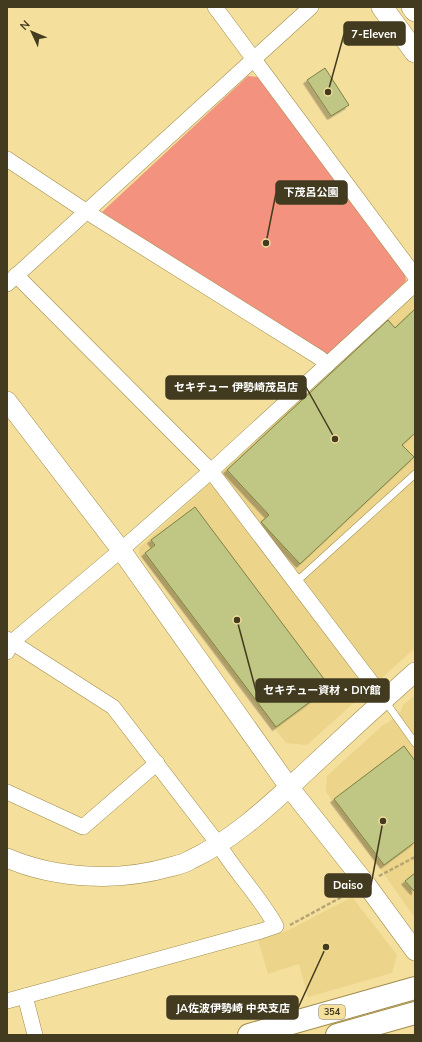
<svg xmlns="http://www.w3.org/2000/svg" width="422" height="1042" font-family="Mulish,'Noto Sans JP',sans-serif">
<style>
.built{fill:#ecd48b}
.green{fill:#f3927e}
.building{fill:#c0c683;stroke:#7d8242;filter:url(#shadow)}
.lines{fill:none;stroke-linecap:round;stroke-linejoin:round}
.service-casing{stroke:#a08d4c;stroke-width:8}
.minor-casing{stroke:#a08d4c;stroke-width:16}
.tertiary-casing{stroke:#a08d4c;stroke-width:20}
.secondary-casing{stroke:#a08d4c;stroke-width:22}
.trunk-casing{stroke:#a08d4c;stroke-width:24}
.path{stroke:#b7a671;stroke-width:2.5;stroke-dasharray:4 2;stroke-linecap:butt}
.service{stroke:#fff;stroke-width:7}
.minor{stroke:#fff;stroke-width:15}
.tertiary{stroke:#fff;stroke-width:19}
.secondary{stroke:#fff;stroke-width:21}
.trunk{stroke:#fff;stroke-width:22}
.labels{text-anchor:middle;stroke-width:3;stroke-linejoin:round;paint-order:stroke}
.shield{fill:#f4df9c;stroke:#786c45;stroke-width:1}
.shield-label{font-size:9px;font-weight:bold;fill:#433b20}
.leader{fill:none;stroke:#433b20;stroke-width:1.5}
.callout-dot{fill:#433b20;stroke:#f4df9c;stroke-width:1.5}
.callout{fill:#433b20;stroke:#433b20;stroke-width:1.5}
.callout-label{font-size:11px;text-anchor:middle;font-weight:bold;fill:#fff}
</style>
<defs>
<filter id="shadow"><feDropShadow dx="-3.5" dy="3.5" stdDeviation="0" flood-color="#0004"/></filter>
</defs>
<rect width="100%" height="100%" fill="#f4df9c"/>
<g class="built">
<path d="M415,293V648L307,745L286,743L139,554V548Z"/>
<path d="M415,695V918L326,792L327,776L383,725L389,722L401,711L403,705Z"/>
<path d="M352,897L397,955L392,973L308,997L299,964L268,974L258,940L289,930Z"/>
</g>
<path class="green" d="M248,76L258,77L405,274L406,281L328,354L322,353L102,212Z"/>
<g class="building">
<path d="M325,68L349,105L331,116L307,80Z"/>
<path d="M415,309V433L402,445L414,457L300,564L261,522L269,515L227,470L388,320L395,328Z"/>
<path d="M195,507L330,687L276,727L145,553L155,545L151,540Z"/>
<path d="M404,746L415,761V842L384,865L334,799Z"/>
<path d="M415,873V891H414L405,881Z"/>
</g>
<g class="lines">
<g class="service-casing">
<g id="service">
<path d="M296,582L415,474"/>
<path d="M385,701L415,743"/>
</g>
</g>
<g class="minor-casing">
<g id="minor">
<path d="M215,7L415,276"/>
<path d="M7,159L87,212L320,358L327,365"/>
<path d="M16,275L211,471L384,699"/>
<path d="M7,284L311,7"/>
<path d="M7,639L113,707L219,845C236,873 260,897 276,926L261,931L7,1001"/>
<path d="M7,652L12,642L121,550L211,471L415,284"/>
<path d="M7,792L83,827L157,763"/>
<path d="M25,996L35,1035"/>
</g>
</g>
<g class="tertiary-casing">
<g id="tertiary">
<path d="M7,401L121,550L289,787L366,884L415,951"/>
<path d="M7,858C56,879 119,882 170,867C177,865 184,864 190,860C235,839 272,803 308,770C343,737 379,704 415,672"/>
</g>
</g>
<g class="secondary-casing">
<g id="secondary">
<path d="M382,7L415,52"/>
<path d="M412,7L415,11"/>
</g>
</g>
<g class="trunk-casing">
<g id="trunk">
<path d="M249,1035L415,988"/>
<path d="M337,1035L415,1013"/>
</g>
</g>
<g class="path">
<path d="M379,876L415,857"/>
<path d="M290,925L351,892"/>
</g>
<use href="#service" class="service"/>
<use href="#minor" class="minor"/>
<use href="#tertiary" class="tertiary"/>
<use href="#secondary" class="secondary"/>
<use href="#trunk" class="trunk"/>
</g>
<g class="labels">
<rect class="shield" x="319" y="1005" width="26" height="14" rx="3"/>
<g class="shield-label">
<text x="332" y="1015">354</text>
</g>
</g>
<path class="leader" d="M328 92L344 34M266 243L276 193M335 439L306 387M237 620L256 691M383 821L371 885M326 947L298 1008"/>
<g class="callout-dot">
<circle cx="328" cy="92" r="4"/>
<circle cx="266" cy="243" r="4"/>
<circle cx="335" cy="439" r="4"/>
<circle cx="237" cy="620" r="4"/>
<circle cx="383" cy="821" r="4"/>
<circle cx="326" cy="947" r="4"/>
</g>
<g class="callout">
<rect x="344" y="22" width="61" height="23" rx="4"/>
<rect x="276" y="181" width="71" height="23" rx="4"/>
<rect x="166" y="376" width="140" height="23" rx="4"/>
<rect x="256" y="679" width="133" height="23" rx="4"/>
<rect x="325" y="874" width="46" height="23" rx="4"/>
<rect x="167" y="996" width="131" height="23" rx="4"/>
</g>
<g class="callout-label">
<text x="374" y="38">7-Eleven</text>
<text x="311" y="196">下茂呂公園</text>
<text x="236" y="391">セキチュー 伊勢崎茂呂店</text>
<text x="322" y="694">セキチュー資材・DIY館</text>
<text x="348" y="889">Daiso</text>
<text x="233" y="1012">JA佐波伊勢崎 中央支店</text>
</g>
<rect width="422" height="1042" fill="none" stroke="#433b20" stroke-width="16"/>
<g transform="translate(32 32) rotate(314)" stroke="#f4df9c" stroke-width="3" paint-order="stroke">
<path d="M0-3L7 15L0 10L-7 15Z" fill="#433b20"/>
<text y="-6" font-size="11" font-weight="bold" text-anchor="middle" fill="#433b20">N</text>
</g>
</svg>
